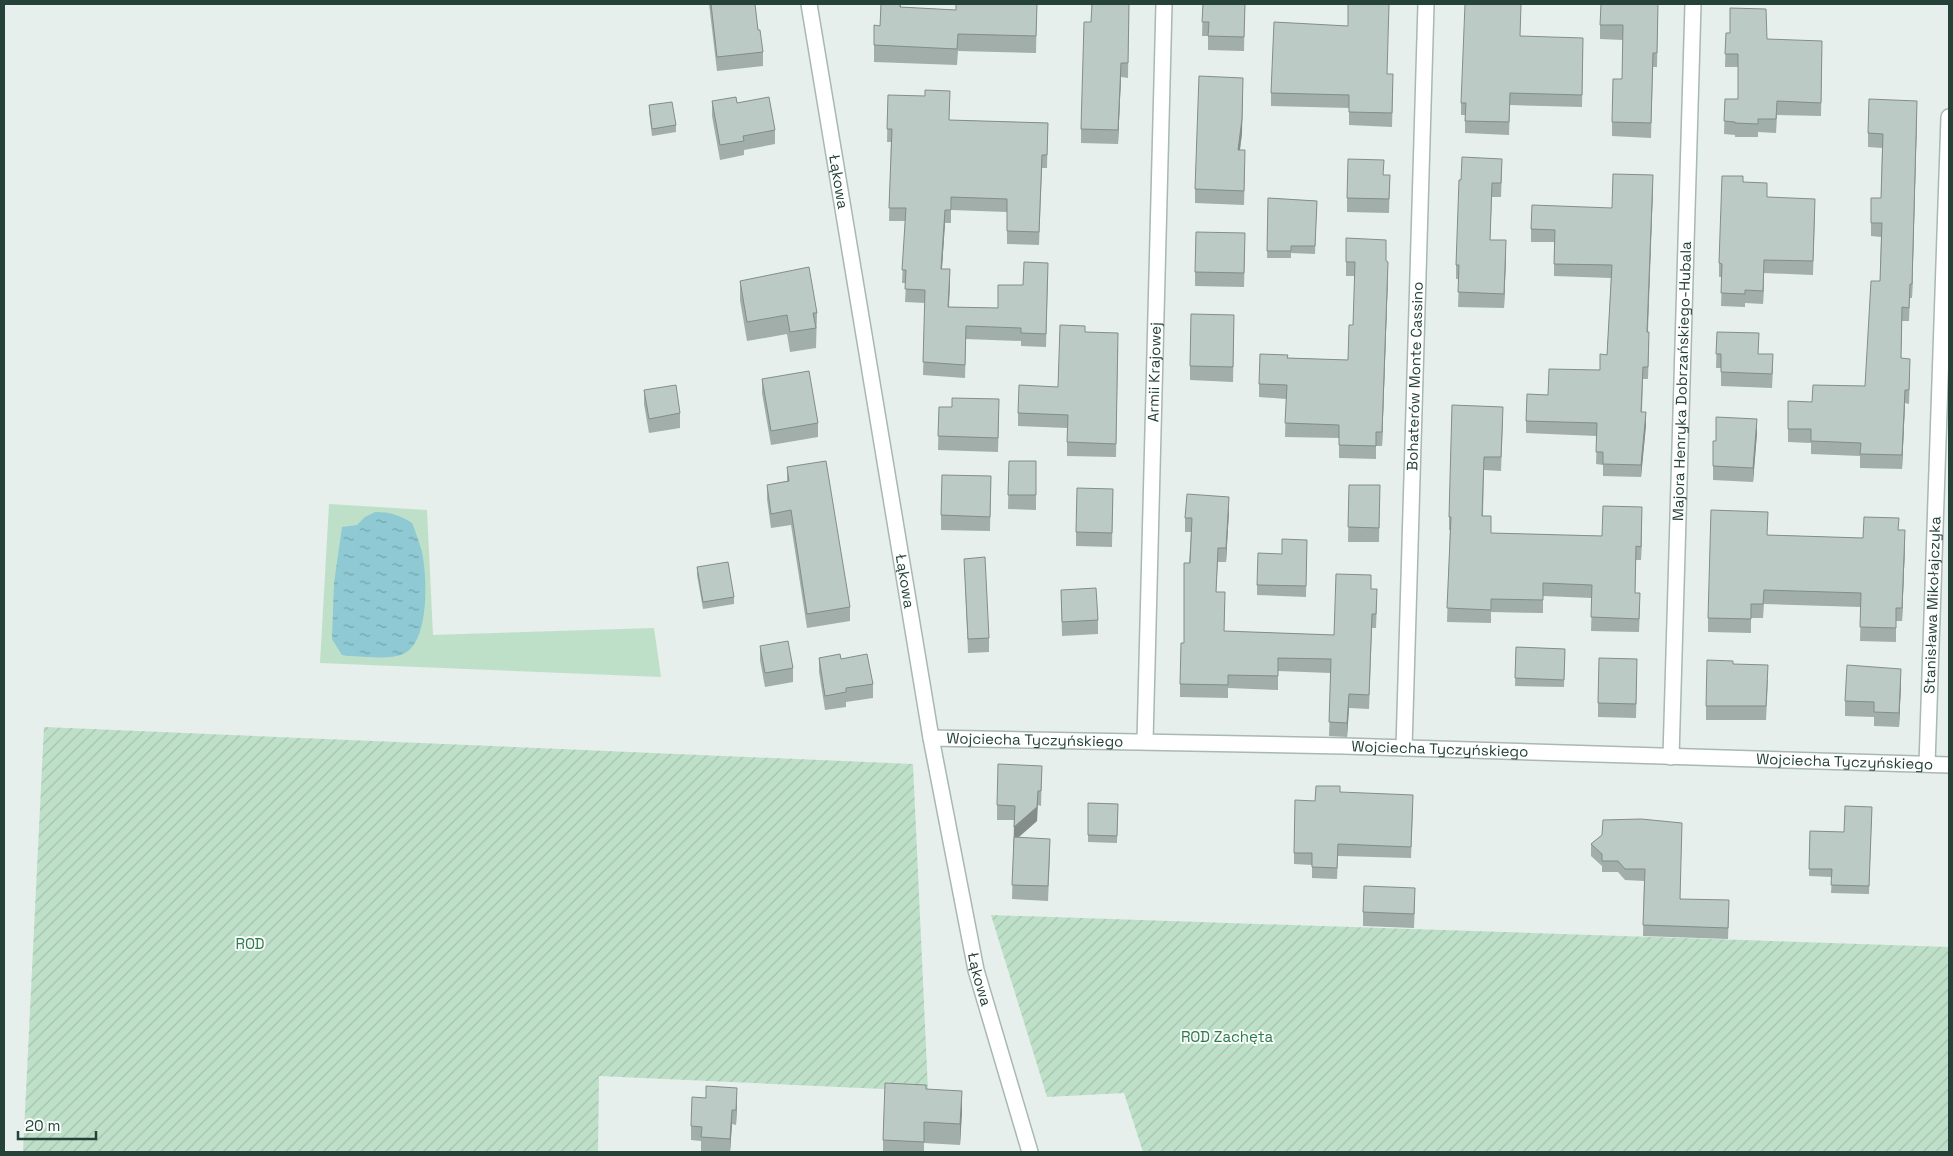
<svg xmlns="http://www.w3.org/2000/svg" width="1953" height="1156" font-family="'Space Grotesk',sans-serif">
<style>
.green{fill:#bfe0c8}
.garden{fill:url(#garden-furrows)}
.water{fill:url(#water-ripples)}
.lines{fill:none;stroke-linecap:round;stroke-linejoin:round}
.minor-casing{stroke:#a8b8b2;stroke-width:18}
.minor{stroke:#fff;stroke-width:15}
.wall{fill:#a1aea9}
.shaded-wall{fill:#838d89}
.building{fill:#bbcac4;stroke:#838d89}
.labels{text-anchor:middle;stroke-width:4;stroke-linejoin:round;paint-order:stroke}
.street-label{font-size:15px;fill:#24423a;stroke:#f7fbf9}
.park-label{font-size:15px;fill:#2d7a4b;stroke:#f7fbf9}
</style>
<defs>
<pattern id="garden-furrows" width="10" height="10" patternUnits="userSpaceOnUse" patternTransform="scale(1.25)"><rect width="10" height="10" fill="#bfe0c8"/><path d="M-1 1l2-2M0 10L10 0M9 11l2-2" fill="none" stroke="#a4c1ad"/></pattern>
<pattern id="water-ripples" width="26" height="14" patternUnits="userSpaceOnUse" patternTransform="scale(1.25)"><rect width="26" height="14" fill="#8ec9d4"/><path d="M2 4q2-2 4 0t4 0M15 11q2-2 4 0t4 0" fill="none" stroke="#74a5ad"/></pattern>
</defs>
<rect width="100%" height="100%" fill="#e6efeb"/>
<path class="green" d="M329,504L427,510L433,635L654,628L661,677L320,663Z"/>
<g class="garden">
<path d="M44,727L913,764L928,1091L599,1076L598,1152H23Z"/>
<path d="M991,915L1949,947V1152H1143L1124,1093L1047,1097Z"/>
</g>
<path class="water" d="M375,512C389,512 400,515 412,523C416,532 419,542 422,552C427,575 430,640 405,653C390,661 365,656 348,656L342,655L332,639L334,583L342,527L357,525L365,517Z"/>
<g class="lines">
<g class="minor-casing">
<g id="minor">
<path id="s1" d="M809,4L931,738L976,970L1030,1152"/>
<path id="s2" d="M931,738L1344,746L1949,765"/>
<path id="s3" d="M1145,741L1164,4"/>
<path id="s4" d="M1404,748L1426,4"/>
<path id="s5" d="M1671,757L1693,4"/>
<path id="s6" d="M1927,764L1949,117"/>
</g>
</g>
<use href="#minor" class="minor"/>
</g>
<g class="wall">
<path d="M709,4H755L758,30L763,52V66L717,71Z"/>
<path d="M881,4H901V7L956,10V4H1037L1036,53L958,51L957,65L874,62V45L880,26Z"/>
<path d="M1129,4L1128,78L1121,77L1118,144L1081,143V129L1091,22Z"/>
<path d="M1203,4H1245L1244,51L1208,50V36H1202Z"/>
<path d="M1658,15L1657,67H1653L1651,138L1612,136V122L1622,79L1623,40L1600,39V25Z"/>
<path d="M1726,33L1767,39L1822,54L1821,116L1777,115L1776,133L1758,132V137H1735V135L1724,134L1725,99H1738V67H1725Z"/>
<path d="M1520,36L1583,50L1582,107L1510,105L1509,135L1465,133V115H1461V103Z"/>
<path d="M1388,74L1393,87L1392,127L1349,125V108L1271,106V93Z"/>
<path d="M888,95L949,120L1048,123L1047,168H1042L1039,245L1007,244V212L951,210V223H945L942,269L950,282L949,307L998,308L1023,285L1048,276L1046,347L1021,346V341L966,339L965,378L923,375L925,303L905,302L906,283H902L905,221H889L891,142H887Z"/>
<path d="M712,101L737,103L775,130V144L744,150V155L720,160L712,116Z"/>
<path d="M649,105L676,125V132L652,136L649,112Z"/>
<path d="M1917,115L1912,298H1910L1909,321H1902L1901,358L1910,373L1909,404L1905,403L1902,469L1860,468V456L1811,454V443L1788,442V429L1812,402L1865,386L1880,281L1881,237L1871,236V198H1881L1882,148L1868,147V133Z"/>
<path d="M1242,133L1240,150L1245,165L1244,205L1195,203V189Z"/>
<path d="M1502,173L1501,197H1492L1490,240L1506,255L1504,308L1458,307L1459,279H1456V265L1461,180Z"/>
<path d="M1384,175H1390L1389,213L1347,212V198Z"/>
<path d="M1743,182L1767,197L1815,212L1813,275L1764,273L1763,304L1745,303V307L1721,306L1722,277H1719V263Z"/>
<path d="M1653,187L1648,332L1649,345L1648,379H1643L1642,412L1646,425L1641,477L1603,476V465L1596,464L1597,436L1526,433V421L1548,395L1600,370L1607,355L1611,278L1554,276V242H1531V229L1612,208Z"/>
<path d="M1268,198L1317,201L1315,254L1291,253V258H1267Z"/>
<path d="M1245,247L1244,287L1195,286V272Z"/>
<path d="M1386,261L1388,275L1382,446H1376V459L1339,458V438L1285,437L1286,399L1259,397V384L1288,358L1348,360L1353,325L1355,276H1346V262Z"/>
<path d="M740,281L817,313L816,348L790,352L787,334L747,341L740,300Z"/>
<path d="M1234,329L1233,382L1190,380V366Z"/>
<path d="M1085,332L1118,346L1116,457L1067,456V428L1018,426V413L1058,387Z"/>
<path d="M1717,332L1758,354L1773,368L1772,388L1721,386V368H1716Z"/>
<path d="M762,379L818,423V437L771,445L762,393Z"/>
<path d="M644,390L680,413V428L649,433L644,404Z"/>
<path d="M939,407L999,413L998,452L938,450Z"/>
<path d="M1503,421L1501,471L1484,470L1483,516L1491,533L1602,536L1642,521L1641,560H1636L1635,593L1640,607L1639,632L1591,631L1592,598L1543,596V613L1491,612V623L1447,622L1450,530H1449V517Z"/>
<path d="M1757,433L1753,482L1713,480V466L1716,441Z"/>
<path d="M1009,461H1036V510L1008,509Z"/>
<path d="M787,467L850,607V621L807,628L791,525L771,528L767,499V485L787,481Z"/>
<path d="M991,476L990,531L941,530V515Z"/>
<path d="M1349,485H1380L1379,542H1348Z"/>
<path d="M1113,489L1112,547L1076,546V532Z"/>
<path d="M1229,511L1226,562H1218L1216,592L1225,606L1224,631L1334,635L1371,589L1377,603L1376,628H1372L1369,709L1349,708L1347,737L1329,736L1331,673L1278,671V690L1228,688V698L1180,697V684L1184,643L1191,532H1185V518Z"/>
<path d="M1899,530L1905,544L1902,621H1896V642L1860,641L1861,607L1764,604L1763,618H1751V633L1708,632V618L1768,535L1863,538Z"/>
<path d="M1307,540L1306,597L1257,595V585Z"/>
<path d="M964,559L989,638V652L968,653Z"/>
<path d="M697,567L734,597V604L703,609L697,575Z"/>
<path d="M1061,590L1098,620V634L1062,636Z"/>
<path d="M760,646L793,668V682L765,687L760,660Z"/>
<path d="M1516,647L1565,649L1564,687L1515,686Z"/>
<path d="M819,658L841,659L873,684V698L846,702V707L825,710L819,672Z"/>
<path d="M1733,664L1768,680L1766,720H1706V706Z"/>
<path d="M1637,673L1636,718L1598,717V703Z"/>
<path d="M1901,683L1899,727L1874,726V717L1845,716V701Z"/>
<path d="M1042,766L1041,806L1038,805L1037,821L1018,838L1050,853L1048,901L1012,899L1014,820H997V805Z"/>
<path d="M1340,792L1413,806L1411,858L1338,856L1337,879L1312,878V865L1294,864V853L1315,801Z"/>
<path d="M1088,803L1118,804L1117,843L1088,842Z"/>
<path d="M1872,807L1869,894L1831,893L1832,877L1809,876L1810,831L1844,832Z"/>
<path d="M1602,835L1681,899L1729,912L1728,939L1643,936L1644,881L1625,880L1618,872H1602V866L1591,856V844Z"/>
<path d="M1415,902L1414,928L1363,926V912Z"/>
<path d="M926,1089L962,1112L960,1145L924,1143V1152H883V1140Z"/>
<path d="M706,1098L737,1102L736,1125L732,1124L730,1152L701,1151V1141L691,1140V1126Z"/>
</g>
<g class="shaded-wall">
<path d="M1121,63V77L1118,144V130Z"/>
<path d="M1243,92L1242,133L1238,164V150Z"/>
<path d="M1917,101V115L1912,298V284Z"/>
<path d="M1653,175V187L1647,345V332Z"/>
<path d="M945,210V223L941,282V269Z"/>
<path d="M1506,240V255L1504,308V294Z"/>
<path d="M1764,260V273L1763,304V291Z"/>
<path d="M1388,262V275L1382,446V432Z"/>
<path d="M950,269V282L948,320V307Z"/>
<path d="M1905,390V403L1902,469V455Z"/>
<path d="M1646,412V425L1641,477V465Z"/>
<path d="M1757,419V433L1753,482V468Z"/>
<path d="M1229,497V511L1226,562V548Z"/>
<path d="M1642,507V521L1641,560V547Z"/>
<path d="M1905,530V544L1902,621V608Z"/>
<path d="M1901,669V683L1899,727V713Z"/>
<path d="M1349,694V708L1347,737V723Z"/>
<path d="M1038,791L1037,821L1014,841V827Z"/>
<path d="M737,1088V1102L736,1125V1110Z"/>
<path d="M962,1091V1112L960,1145V1124Z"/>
<path d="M732,1110V1124L730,1152V1139Z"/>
</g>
<g class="building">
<path d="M711,4H755L758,30H760L763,52L717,57Z"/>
<path d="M881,4H900V7L956,10V4H1037L1036,36L958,34L957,49L874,45V25L880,26Z"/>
<path d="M1092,4H1129L1128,63H1121L1118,130L1081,129L1084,22H1091Z"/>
<path d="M1203,4H1245L1244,37L1208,36L1209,22H1202Z"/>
<path d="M1348,4H1389L1387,74H1393L1392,113L1349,112V95L1271,93L1274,22L1348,26Z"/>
<path d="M1465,4H1521L1520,36L1583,38L1582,95L1510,93L1509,122L1465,121L1466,103H1461Z"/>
<path d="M1601,4H1658L1657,53H1653L1651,123L1612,122L1613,79H1622L1623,25H1600Z"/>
<path d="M1730,8L1766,9L1767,39L1822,41L1821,103L1777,101L1776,119H1758V124L1735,123V122L1724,121L1725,99H1738V54H1725L1726,33H1730Z"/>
<path d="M1199,76L1243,78L1242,119L1238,150H1245L1244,191L1195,189Z"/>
<path d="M925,90L950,91L949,120L1048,123L1047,155H1042L1039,232L1007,231V199L951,197V210H945L941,269H950L948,307L998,308V285H1023L1024,262L1048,263L1046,334L1021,333V328L966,326L965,365L923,362L925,290L905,289L906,270H902L906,208H889L892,129H887L888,95L925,96Z"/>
<path d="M736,97L737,103L769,97L775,130L743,136L744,141L720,145L712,101Z"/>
<path d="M1869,99L1917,101L1912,284H1910L1909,308L1902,307L1901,358L1910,359L1909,390H1905L1902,455L1860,454L1861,443L1811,441V429H1788V401L1812,402L1813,385L1865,386L1871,281H1880L1882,223H1871V198H1881L1883,134L1868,133Z"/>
<path d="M672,102L676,125L652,129L649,105Z"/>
<path d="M1462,157L1502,159L1501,183H1492L1490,240H1506L1504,294L1458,292L1459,265H1456L1459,180H1461Z"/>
<path d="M1348,159L1384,160L1383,175H1390L1389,199L1347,198Z"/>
<path d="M1613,174L1653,175L1647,332H1649L1648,367H1643L1641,412H1646L1641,465L1603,464V452H1596L1597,423L1526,421L1527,394L1548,395L1549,369L1600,370V354L1607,355L1612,265L1554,264L1555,230L1531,229L1532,205L1612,208Z"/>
<path d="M1722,176H1743V182L1767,183V197L1815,199L1813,261L1764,260L1763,291L1745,290V294L1721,293L1722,264L1719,263Z"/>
<path d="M1268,198L1317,201L1315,246H1291V251H1267Z"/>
<path d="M1196,232L1245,233L1244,273L1195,272Z"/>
<path d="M1346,238L1386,240V261L1388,262L1382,432H1376V446L1339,445V425L1285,423L1287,385L1259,384L1260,354L1288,355L1287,358L1348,360L1349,325H1353L1355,262H1346Z"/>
<path d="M809,267L817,313H813L816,328L790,332L787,315L747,322L740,281Z"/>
<path d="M1191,314L1234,315L1233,367L1190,366Z"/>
<path d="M1060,325L1085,326V332L1118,333L1116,444L1067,442L1068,415L1018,413L1019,385L1058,387Z"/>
<path d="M1717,332L1759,333L1758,354H1773L1772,374L1721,372V354H1716Z"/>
<path d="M809,371L818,423L771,431L762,379Z"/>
<path d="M676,385L680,413L649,419L644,390Z"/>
<path d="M952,398L999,399L998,438L938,436L939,407H952Z"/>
<path d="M1452,405L1503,407L1501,457H1484L1482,516H1491V533L1602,536L1603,506L1642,507L1641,547L1636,546L1635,593H1640L1639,619L1591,617L1592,585L1543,583V600L1491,599V610L1447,608L1451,517H1449Z"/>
<path d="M1716,417L1757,419L1753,468L1713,466V441H1716Z"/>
<path d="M826,461L850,607L807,614L791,510L771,514L767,485L789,481L787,467Z"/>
<path d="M1009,461H1036V495H1008Z"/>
<path d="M942,475L991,476L990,517L941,515Z"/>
<path d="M1349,485H1380L1379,528L1348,527Z"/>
<path d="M1077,488L1113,489L1112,533L1076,532Z"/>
<path d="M1187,494L1229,497L1226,548H1218L1216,592H1225L1224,631L1334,635L1336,574L1371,575V589H1377L1376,614H1372L1369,695L1349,694L1347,723L1329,722L1331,659L1278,658V676L1228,675V685L1180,684L1181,643H1184V563H1190L1192,518H1185Z"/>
<path d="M1711,510L1768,512L1767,535L1863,538L1864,517L1899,518L1898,530H1905L1902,608H1896V628L1860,627L1861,593L1764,590L1763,604H1751V619L1708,618Z"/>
<path d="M1282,539L1307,540L1306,586L1257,585L1258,553L1282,554Z"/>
<path d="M985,557L989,638L968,639L964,559Z"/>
<path d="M728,562L734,597L703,602L697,567Z"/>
<path d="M1096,588L1098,620L1062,622L1061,590Z"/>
<path d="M788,641L793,668L765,673L760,646Z"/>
<path d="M1516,647L1565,649L1564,680L1515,678Z"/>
<path d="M840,654L841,659L867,654L873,684L846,688V692L825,696L819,658Z"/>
<path d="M1599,658L1637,659L1636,704L1598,703Z"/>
<path d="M1707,660L1733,661V664L1768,665L1766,706H1706Z"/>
<path d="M1847,665L1901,669L1899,713L1874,712V702L1845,701Z"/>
<path d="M998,764L1042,766L1041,791H1038L1037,807L1014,827L1015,806L997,805Z"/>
<path d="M1316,786H1340V792L1413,795L1411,847L1338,844L1337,868L1312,867V853H1294L1295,800L1315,801Z"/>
<path d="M1088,803L1118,804L1117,836L1088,835Z"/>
<path d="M1845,806L1872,807L1869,886L1831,885L1832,869H1809L1810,831L1844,832Z"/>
<path d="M1641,819L1682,823L1680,899L1729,900L1728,928L1643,925L1645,869H1625L1618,861H1602V854L1591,844L1602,835L1603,820Z"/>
<path d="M1014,837L1050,839L1048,886L1012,885Z"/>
<path d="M1364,886L1415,888L1414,914L1363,912Z"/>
<path d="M885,1083L926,1085V1089L962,1091L960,1124L924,1122V1142L883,1140Z"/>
<path d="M706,1086L737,1088L736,1110H732L730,1139L701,1137L702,1127L691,1126L692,1097L706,1098Z"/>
</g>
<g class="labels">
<g class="street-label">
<text dy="5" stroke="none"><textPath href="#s1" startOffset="180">Łąkowa</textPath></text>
<text dy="5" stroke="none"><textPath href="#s3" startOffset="369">Armii Krajowej</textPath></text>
<text dy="5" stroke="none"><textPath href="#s4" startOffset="372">Bohaterów Monte Cassino</textPath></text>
<text dy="5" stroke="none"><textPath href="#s5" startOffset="376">Majora Henryka Dobrzańskiego-Hubala</textPath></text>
<text dy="5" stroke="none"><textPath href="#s1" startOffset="585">Łąkowa</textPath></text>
<text dy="5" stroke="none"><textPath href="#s6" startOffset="159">Stanisława Mikołajczyka</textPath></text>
<text dy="5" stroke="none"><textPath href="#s2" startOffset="104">Wojciecha Tyczyńskiego</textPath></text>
<text dy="5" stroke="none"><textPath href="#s2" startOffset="509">Wojciecha Tyczyńskiego</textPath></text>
<text dy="5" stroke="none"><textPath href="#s2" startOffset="914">Wojciecha Tyczyńskiego</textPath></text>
<text dy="5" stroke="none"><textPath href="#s1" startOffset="990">Łąkowa</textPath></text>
</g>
<g class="park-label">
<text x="250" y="949">ROD</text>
<text x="1227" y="1042">ROD Zachęta</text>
</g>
</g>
<rect width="1953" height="1156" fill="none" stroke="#24423a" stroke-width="10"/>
<path d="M18 1131v8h78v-8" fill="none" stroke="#24423a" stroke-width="2.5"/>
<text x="25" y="1131" font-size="15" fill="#24423a" stroke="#f7fbf9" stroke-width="4" paint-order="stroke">20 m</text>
</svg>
